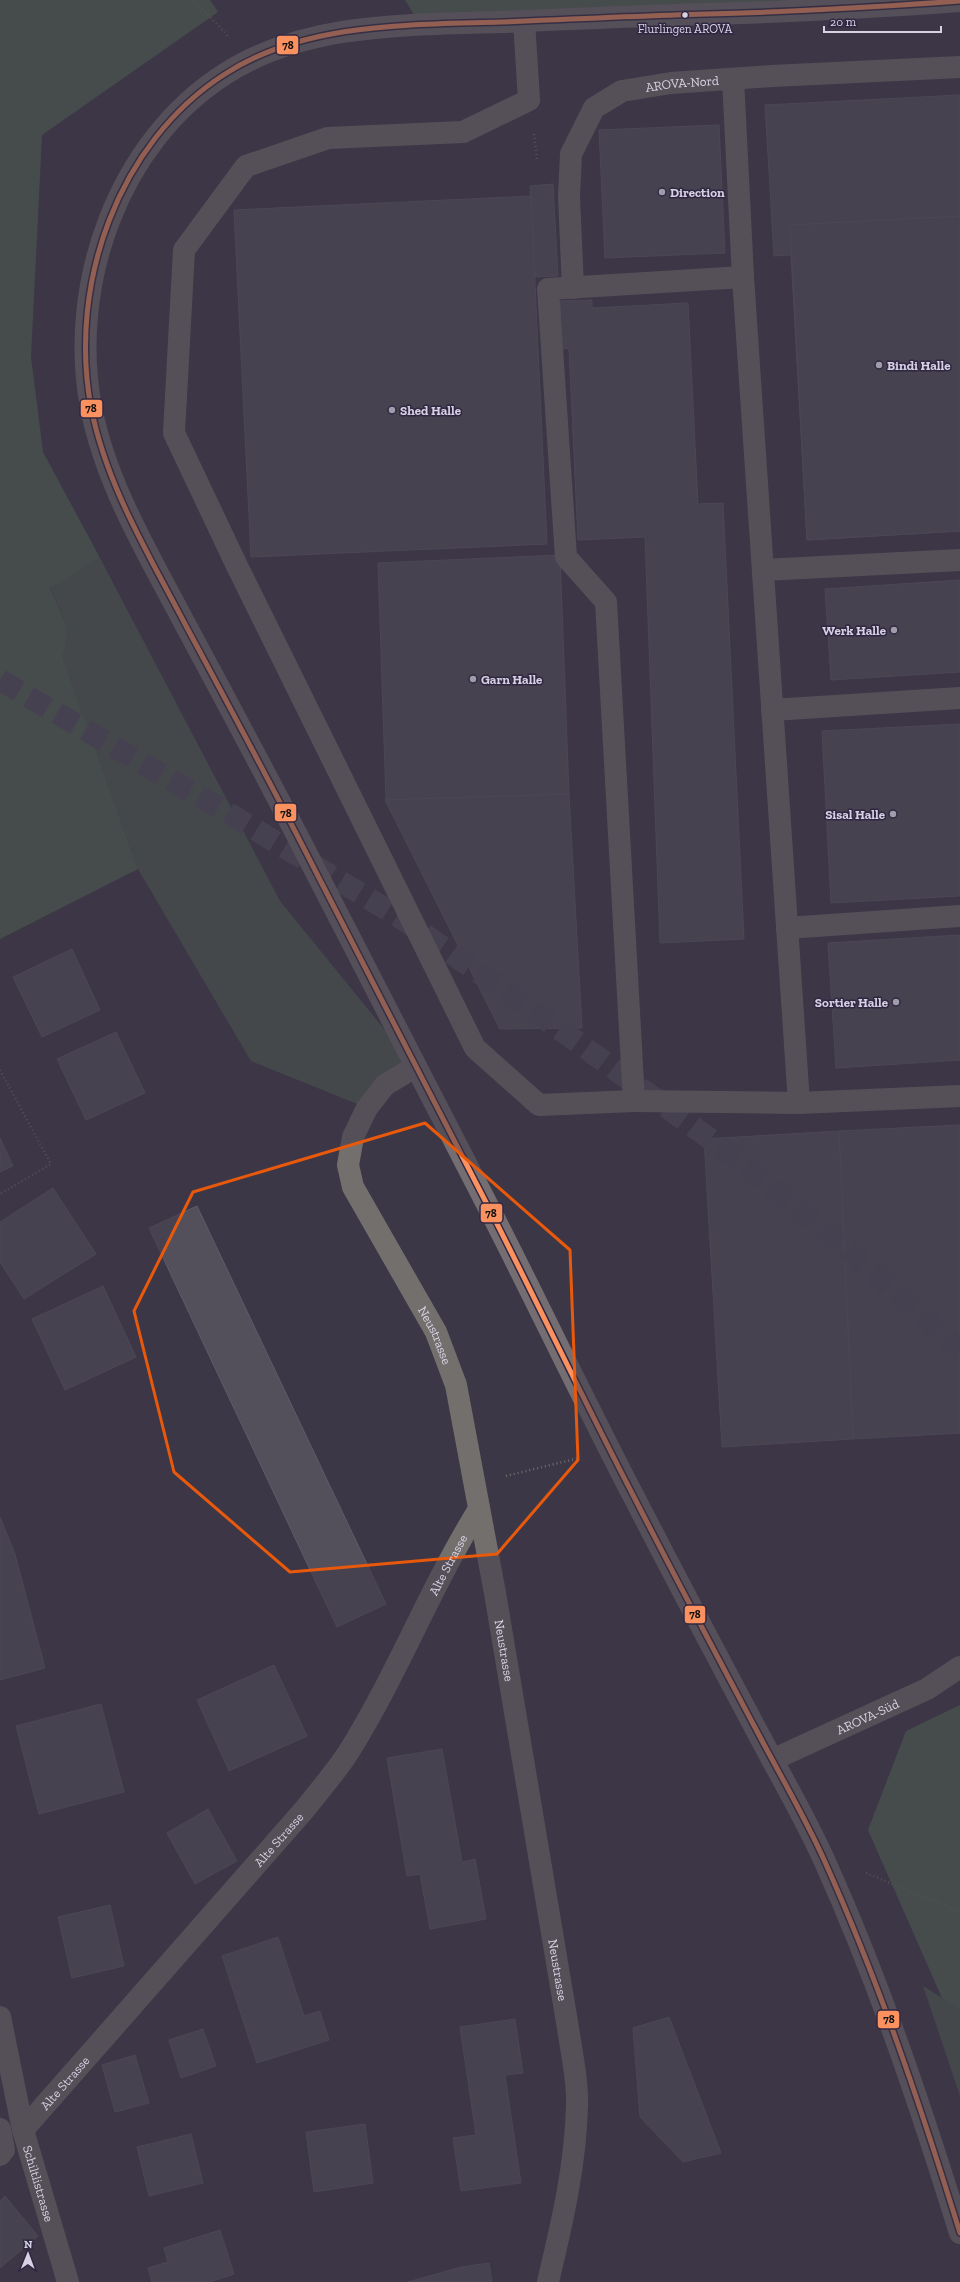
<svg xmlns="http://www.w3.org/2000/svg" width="960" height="2282" font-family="'Zilla Slab',serif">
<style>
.green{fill:#4f5d4f}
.forest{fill:#526651}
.building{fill:#53505c;stroke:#5f5b69}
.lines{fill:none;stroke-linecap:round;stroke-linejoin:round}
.trunk-tunnel{stroke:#534e5e;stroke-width:22;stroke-dasharray:22 11;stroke-linecap:butt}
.path{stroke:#706c6f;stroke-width:2.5;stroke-dasharray:1 3;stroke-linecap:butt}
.service{stroke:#736f6d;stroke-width:22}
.minor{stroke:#736f6d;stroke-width:22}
.primary{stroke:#746e72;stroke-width:22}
.bus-1-casing{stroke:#302742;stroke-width:8}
.bus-1{stroke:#fa915f;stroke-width:5}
.marked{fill:none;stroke:#e8590c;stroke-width:3;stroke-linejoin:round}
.bus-dot{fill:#d6d2e3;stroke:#302742;stroke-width:1.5}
.poi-dot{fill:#a09cac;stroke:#302742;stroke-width:1.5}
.labels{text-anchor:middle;stroke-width:3;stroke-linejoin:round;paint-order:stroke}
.bus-label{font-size:12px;fill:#d6d2e3;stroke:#302742}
.street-label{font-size:13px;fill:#d6d2e3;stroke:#302742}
.poi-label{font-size:13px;font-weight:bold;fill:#d6d2e3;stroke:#302742;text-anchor:start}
.line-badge{stroke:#302742;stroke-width:1.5}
.pale-badge-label{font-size:11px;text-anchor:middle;font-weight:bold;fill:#111}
</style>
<rect width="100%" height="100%" fill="#3c3747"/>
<g class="green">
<path d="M100,558L280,901L415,1067L367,1108L251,1061L138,869L63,658L68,629L50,587Z"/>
<path d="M923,1986L960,2009V2096Z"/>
</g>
<g class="forest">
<path d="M0,0H210L218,12L42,135L31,357L43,452L100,558L50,588L68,629L63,658L138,869L0,939Z"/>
<path d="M405,0H960L421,26Z"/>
<path d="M960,1705V2010L942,1998L868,1830L906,1731Z"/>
</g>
<g class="building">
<path d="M960,95V531L807,540L791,255L774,256L765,105Z"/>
<path d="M719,125L725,253L605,258L599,130Z"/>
<path d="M553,184L558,276L535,277L530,186Z"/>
<path d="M531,196L547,544L251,557L234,210Z"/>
<path d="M960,216V531L807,540L790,225Z"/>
<path d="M592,300V308L688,303L698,504L723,503L744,939L660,943L645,537L578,540L569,348L562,349L560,301Z"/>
<path d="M560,555L569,794L386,800L378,563Z"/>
<path d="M960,580V672L831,680L825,589Z"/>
<path d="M960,724V896L831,903L822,731Z"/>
<path d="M569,794L582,1028L500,1029L385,800Z"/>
<path d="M960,935V1060L836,1068L828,943Z"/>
<path d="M72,949L100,1010L42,1037L13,977Z"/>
<path d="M116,1032L145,1093L86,1120L57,1059Z"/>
<path d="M960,1125V1433L853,1439L839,1131Z"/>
<path d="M839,1131L853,1439L722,1447L704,1139Z"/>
<path d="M0,1138L13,1166L0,1172Z"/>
<path d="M53,1188L96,1254L24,1299L0,1262V1222Z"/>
<path d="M197,1206L386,1604L337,1627L149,1228Z"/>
<path d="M103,1286L136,1357L65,1390L32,1319Z"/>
<path d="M0,1517L15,1554L45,1668L0,1680Z"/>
<path d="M274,1665L307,1736L229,1771L197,1700Z"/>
<path d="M101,1704L124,1792L39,1814L16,1726Z"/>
<path d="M442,1749L462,1862L475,1859L486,1919L430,1929L420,1874L407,1876L387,1758Z"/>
<path d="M208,1809L237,1861L195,1884L167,1833Z"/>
<path d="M110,1905L124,1966L72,1978L58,1917Z"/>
<path d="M278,1937L304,2016L320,2011L329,2040L257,2063L222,1956Z"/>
<path d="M669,2017L721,2153L683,2162L640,2117L633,2028Z"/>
<path d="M515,2019L523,2073L505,2075L521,2183L461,2191L453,2138L476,2135L460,2027Z"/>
<path d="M203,2029L216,2066L181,2078L169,2040Z"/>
<path d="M135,2055L149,2103L115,2112L102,2065Z"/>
<path d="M365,2124L373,2183L314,2192L306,2132Z"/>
<path d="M191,2134L203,2183L149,2196L137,2147Z"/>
<path d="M5,2196L38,2236L0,2268V2201Z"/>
<path d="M220,2230L234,2274L210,2282H152L148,2268L168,2262L164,2248Z"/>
<path d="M489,2263L492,2282H408L461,2267Z"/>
</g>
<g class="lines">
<path class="trunk-tunnel" d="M0,680L233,816L404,920L569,1036L743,1163L850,1252L960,1350"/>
<g class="path">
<path d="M194,0L228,36"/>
<path d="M534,134L537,159"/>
<path d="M0,1070L51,1164L0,1194"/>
<path d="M506,1476L579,1458"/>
<path d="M866,1873L960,1912"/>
</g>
<g class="service">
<path d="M524,21L529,100L463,132L328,138L246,166L184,250L174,433L238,568L475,1048L539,1105L634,1101"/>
<path d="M733,79L743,277"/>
<path id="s1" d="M573,288L569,197L571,154L594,108L622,91L671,83L772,76L960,67"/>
<path d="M763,570L960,560"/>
<path d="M772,710L960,698"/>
<path d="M787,928L960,916"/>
<path d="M799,1103L634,1101L606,602L566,557L548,289L743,277L799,1103L960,1096"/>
<path id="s2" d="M772,1760L927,1689L960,1667"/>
<path d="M0,2129L4,2150L0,2155"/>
</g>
<g class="minor">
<path id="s3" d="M415,1067L385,1085L367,1108L353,1137L348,1165L353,1187L436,1332L456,1385L495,1593L569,2034C572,2056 578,2081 577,2104C576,2164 562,2223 548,2282"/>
<path id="s4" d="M0,2017L23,2130L68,2282"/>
<path id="s5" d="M23,2130L305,1809C319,1791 335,1773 348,1753C397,1675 430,1588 479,1509"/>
</g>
<path class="primary" d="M960,1C876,7 792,12 707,14C638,16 570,19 501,22C410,25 305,22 225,74C118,142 68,285 91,407C106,485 149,555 185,624C230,708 275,791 318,876C376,989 435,1101 492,1214C540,1308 585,1403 634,1497C675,1577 717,1656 759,1735C781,1777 806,1819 825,1862C879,1982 921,2107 960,2233"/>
<g class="bus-1-casing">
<path id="bus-1" d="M960,1C876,7 792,12 707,14C638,16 570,19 501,22C410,25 305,22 225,74C118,142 68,285 91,407C106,485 149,555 185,624C230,708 275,791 318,876C376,989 435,1101 492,1214C540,1308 585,1403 634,1497C675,1577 717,1656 759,1735C781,1777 806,1819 825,1862C879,1982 921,2107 960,2233"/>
</g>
<use href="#bus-1" class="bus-1"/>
</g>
<path d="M0 0H960V2282H0ZM425,1123L570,1250L578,1460L497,1554L290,1572L174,1472L134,1311L193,1192Z" fill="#3c3747" fill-opacity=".55" fill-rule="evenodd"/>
<path class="marked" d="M425,1123L570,1250L578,1460L497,1554L290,1572L174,1472L134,1311L193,1192Z"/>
<circle class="bus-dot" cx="685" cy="15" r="3.5"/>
<g class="poi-dot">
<circle cx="662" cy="192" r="4"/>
<circle cx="879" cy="365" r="4"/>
<circle cx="392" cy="410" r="4"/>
<circle cx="894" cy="630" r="4"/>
<circle cx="473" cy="679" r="4"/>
<circle cx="893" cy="814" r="4"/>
<circle cx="896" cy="1002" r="4"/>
</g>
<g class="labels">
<g class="bus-label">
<text x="685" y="33">Flurlingen AROVA</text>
</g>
<g class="street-label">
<text dy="5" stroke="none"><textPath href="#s1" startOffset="279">AROVA-Nord</textPath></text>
<text dy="5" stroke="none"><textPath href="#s3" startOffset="317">Neustrasse</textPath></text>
<text dy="5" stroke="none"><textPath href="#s5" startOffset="711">Alte Strasse</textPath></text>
<text dy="5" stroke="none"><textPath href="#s3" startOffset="641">Neustrasse</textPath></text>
<text dy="5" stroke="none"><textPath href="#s2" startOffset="105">AROVA-Süd</textPath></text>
<text dy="5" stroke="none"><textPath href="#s5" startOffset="387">Alte Strasse</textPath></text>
<text dy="5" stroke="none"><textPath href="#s3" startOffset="965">Neustrasse</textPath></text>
<text dy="5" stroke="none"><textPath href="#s5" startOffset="63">Alte Strasse</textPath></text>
<text dy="5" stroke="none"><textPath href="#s4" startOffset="171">Schiltlistrasse</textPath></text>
</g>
<g class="poi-label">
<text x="670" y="197">Direction</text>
<text x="887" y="370">Bindi Halle</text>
<text x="400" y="415">Shed Halle</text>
<text x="886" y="635" text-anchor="end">Werk Halle</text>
<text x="481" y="684">Garn Halle</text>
<text x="885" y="819" text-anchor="end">Sisal Halle</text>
<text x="888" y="1007" text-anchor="end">Sortier Halle</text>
</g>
</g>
<g class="line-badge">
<rect x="276" y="35" width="23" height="20" rx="4" fill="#fa915f"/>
<rect x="80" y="399" width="23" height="19" rx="4" fill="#fa915f"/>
<rect x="274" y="803" width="23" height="19" rx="4" fill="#fa915f"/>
<rect x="480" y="1203" width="23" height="20" rx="4" fill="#fa915f"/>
<rect x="684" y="1605" width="22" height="19" rx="4" fill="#fa915f"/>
<rect x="877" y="2010" width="23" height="19" rx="4" fill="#fa915f"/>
</g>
<g class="pale-badge-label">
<text x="288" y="49">78</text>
<text x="91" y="412">78</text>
<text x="286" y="817">78</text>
<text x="491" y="1217">78</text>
<text x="695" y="1618">78</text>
<text x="889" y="2023">78</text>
</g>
<g transform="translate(28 2254) rotate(1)" stroke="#302742" stroke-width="3" paint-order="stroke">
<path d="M0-3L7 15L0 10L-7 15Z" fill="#d6d2e3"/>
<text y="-6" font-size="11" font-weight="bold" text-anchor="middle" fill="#d6d2e3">N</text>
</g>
<path d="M824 26v6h117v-6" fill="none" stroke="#d6d2e3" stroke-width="2"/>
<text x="830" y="26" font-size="12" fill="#d6d2e3" stroke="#302742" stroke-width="3" paint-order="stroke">20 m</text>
</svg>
